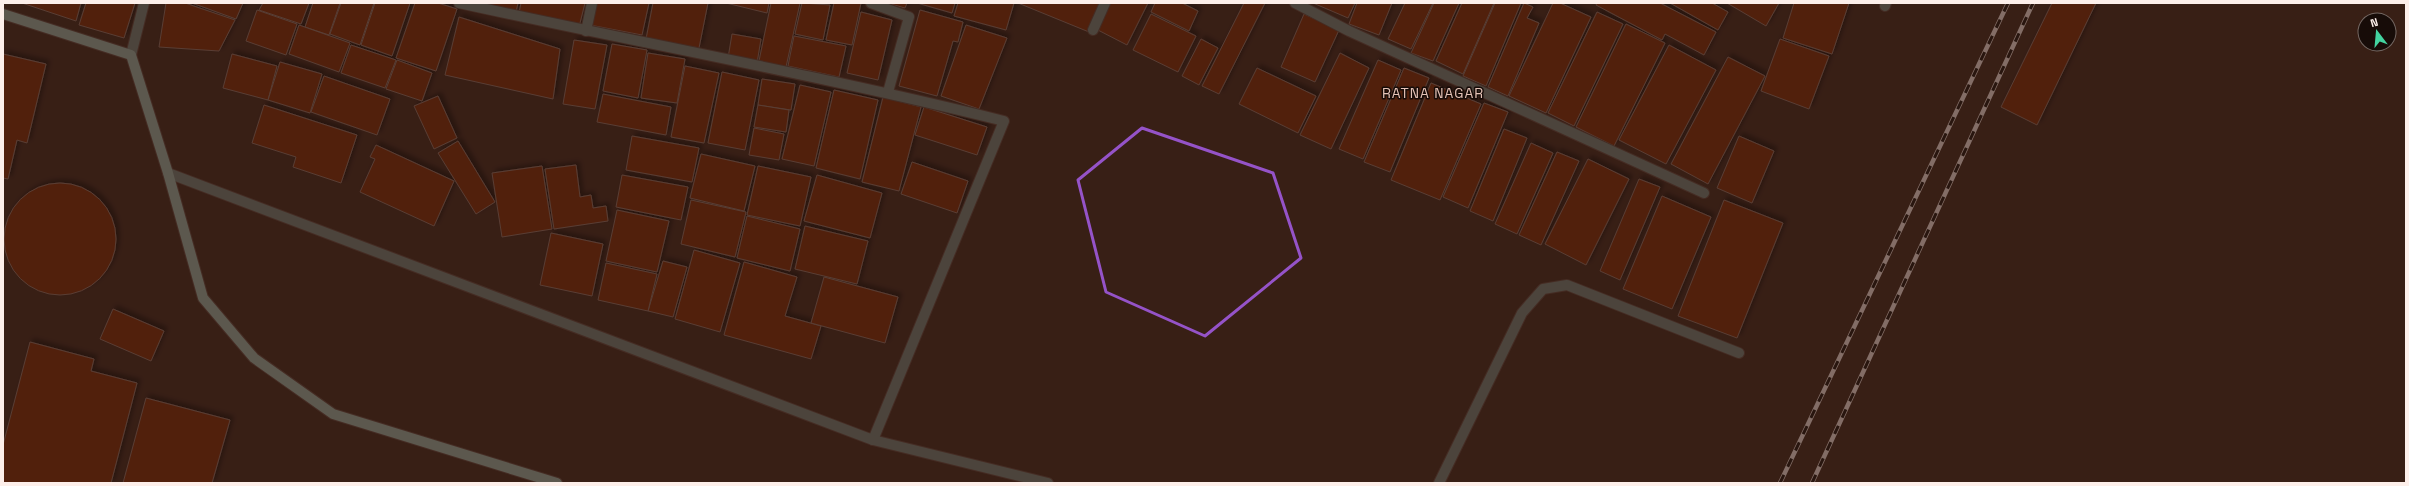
<svg xmlns="http://www.w3.org/2000/svg" width="2409" height="486" font-family="'Space Grotesk',sans-serif">
<style>
.building{fill:#702201;stroke:#816359;filter:url(#shadow)}
.lines{fill:none;stroke-linecap:round;stroke-linejoin:round}
.street-casing{stroke:#543c34;stroke-width:12}
.secondary-casing{stroke:#543c34;stroke-width:12}
.street{stroke:#64726b;stroke-width:10}
.secondary{stroke:#879d92;stroke-width:10}
.rail-casing{stroke:#ddcdc7;stroke-width:4.5}
.rail{stroke:#170c08;stroke-width:3;stroke-dasharray:9;stroke-linecap:butt}
.marked{fill:none;stroke:#9553c8;stroke-width:3;stroke-linejoin:round}
.labels{text-anchor:middle;stroke-width:3;stroke-linejoin:round;paint-order:stroke}
.neighbourhood-label{font-size:14px;letter-spacing:1px;fill:#e5c3b7;stroke:#170c08}
</style>
<defs>
<filter id="shadow"><feDropShadow dx="3.5" dy="-3.5" stdDeviation="2" flood-color="#0009"/></filter>
</defs>
<rect width="100%" height="100%" fill="#381f16"/>
<g class="building">
<path d="M22,3H81L76,21Z"/>
<path d="M86,3H135L124,38L79,25Z"/>
<path d="M166,3H185L235,20L219,51L159,47Z"/>
<path d="M192,3H243L236,19Z"/>
<path d="M263,3H309L301,24L259,10Z"/>
<path d="M313,3H340L329,35L305,27Z"/>
<path d="M341,3H374L360,45L330,34Z"/>
<path d="M375,3H410L392,56L361,45Z"/>
<path d="M415,3H438L457,9L436,71L396,58Z"/>
<path d="M478,3H518L516,12Z"/>
<path d="M521,3H585L579,27L519,13Z"/>
<path d="M594,3H649L642,35L590,25Z"/>
<path d="M653,3H708L699,48L646,39Z"/>
<path d="M726,3H769L767,13Z"/>
<path d="M771,3H800L786,67L759,61Z"/>
<path d="M802,3L830,5L823,40L795,34Z"/>
<path d="M834,3H861L852,45L826,40Z"/>
<path d="M887,3H907L905,8Z"/>
<path d="M917,3H955L952,13Z"/>
<path d="M958,3H1014L1006,30L954,16Z"/>
<path d="M1018,3H1101L1089,32Z"/>
<path d="M1107,3H1148L1127,45L1094,28Z"/>
<path d="M1155,3H1182L1198,11L1189,31L1151,12Z"/>
<path d="M1244,3H1265L1219,94L1202,86Z"/>
<path d="M1313,3H1355L1348,18Z"/>
<path d="M1357,3H1392L1379,35L1349,24Z"/>
<path d="M1405,3H1433L1411,49L1388,39Z"/>
<path d="M1434,3H1459L1433,61L1411,53Z"/>
<path d="M1462,3H1494L1463,74L1436,61Z"/>
<path d="M1495,3H1521L1486,86L1463,76Z"/>
<path d="M1524,3L1533,7L1527,18L1539,23L1508,96L1488,87Z"/>
<path d="M1553,3H1560L1591,17L1546,113L1509,96Z"/>
<path d="M1597,3H1660L1716,32L1704,55L1665,34L1662,40L1596,5Z"/>
<path d="M1670,3H1712L1728,12L1718,30Z"/>
<path d="M1727,3H1779L1766,26Z"/>
<path d="M1794,3H1849L1832,54L1783,38Z"/>
<path d="M2052,3H2096L2037,125L2001,107Z"/>
<path d="M257,10L297,24L286,55L246,41Z"/>
<path d="M920,10L963,22L958,42L953,41L937,96L899,86Z"/>
<path d="M861,12L892,20L878,80L847,73Z"/>
<path d="M1597,12L1623,24L1574,126L1548,113Z"/>
<path d="M1151,14L1196,36L1178,72L1133,50Z"/>
<path d="M1304,14L1339,30L1315,82L1281,67Z"/>
<path d="M459,17L560,49L553,99L445,75Z"/>
<path d="M1626,24L1665,43L1614,146L1576,127Z"/>
<path d="M299,25L350,43L339,72L289,54Z"/>
<path d="M966,25L1007,38L979,109L941,96Z"/>
<path d="M732,34L761,39L757,63L728,58Z"/>
<path d="M794,36L846,46L839,77L788,66Z"/>
<path d="M1201,39L1218,48L1199,85L1182,76Z"/>
<path d="M1780,39L1829,56L1809,109L1761,91Z"/>
<path d="M574,40L607,45L595,109L563,104Z"/>
<path d="M612,44L647,50L638,98L603,91Z"/>
<path d="M351,45L396,60L385,88L341,73Z"/>
<path d="M1669,45L1716,70L1666,164L1619,140Z"/>
<path d="M648,53L685,59L677,103L641,98Z"/>
<path d="M1340,53L1369,68L1331,149L1300,135Z"/>
<path d="M3,54L46,64L27,143L17,140L8,179L3,178Z"/>
<path d="M232,54L277,66L268,100L223,88Z"/>
<path d="M1728,57L1765,76L1708,184L1671,164Z"/>
<path d="M397,60L432,73L422,101L386,89Z"/>
<path d="M1378,60L1401,70L1363,159L1339,149Z"/>
<path d="M280,62L322,74L310,113L268,100Z"/>
<path d="M685,66L719,73L704,143L671,137Z"/>
<path d="M1257,68L1316,96L1298,133L1239,104Z"/>
<path d="M1404,68L1429,78L1390,172L1364,162Z"/>
<path d="M722,72L759,80L745,150L708,143Z"/>
<path d="M324,76L390,99L377,135L311,112Z"/>
<path d="M762,79L795,84L791,110L758,105Z"/>
<path d="M1431,83L1481,104L1440,200L1391,180Z"/>
<path d="M800,85L831,92L814,166L782,159Z"/>
<path d="M834,90L878,100L860,179L816,168Z"/>
<path d="M603,94L671,107L666,135L597,122Z"/>
<path d="M438,96L457,138L434,149L414,106Z"/>
<path d="M883,97L921,107L899,191L862,182Z"/>
<path d="M1484,103L1508,112L1468,208L1443,197Z"/>
<path d="M264,105L357,135L341,183L293,167L296,157L252,143Z"/>
<path d="M758,105L789,110L786,132L754,127Z"/>
<path d="M924,107L987,127L977,155L915,135Z"/>
<path d="M754,128L784,134L779,160L749,155Z"/>
<path d="M1504,129L1527,138L1493,221L1470,211Z"/>
<path d="M632,136L699,148L692,182L626,170Z"/>
<path d="M1739,136L1774,151L1752,203L1717,188Z"/>
<path d="M458,141L495,202L476,214L438,153Z"/>
<path d="M1531,143L1553,153L1517,234L1495,224Z"/>
<path d="M376,145L454,181L434,226L360,192L375,159L370,157Z"/>
<path d="M1557,152L1579,161L1541,245L1519,235Z"/>
<path d="M701,154L755,166L744,211L690,198Z"/>
<path d="M1588,159L1629,179L1586,265L1545,244Z"/>
<path d="M912,162L968,181L957,213L901,194Z"/>
<path d="M576,165L580,197L591,195L593,208L606,206L608,221L554,229L545,169Z"/>
<path d="M542,166L552,229L502,237L492,173Z"/>
<path d="M758,166L811,177L800,226L747,215Z"/>
<path d="M622,175L688,187L681,220L616,207Z"/>
<path d="M817,175L882,193L870,238L804,221Z"/>
<path d="M1639,179L1660,187L1620,280L1600,271Z"/>
<circle cx="60" cy="239" r="56"/>
<path d="M1662,196L1711,217L1672,309L1623,289Z"/>
<path d="M691,200L746,212L735,257L681,244Z"/>
<path d="M1724,200L1783,223L1737,338L1678,316Z"/>
<path d="M617,210L669,221L657,272L606,261Z"/>
<path d="M747,216L800,229L790,271L737,258Z"/>
<path d="M805,226L868,241L857,284L795,269Z"/>
<path d="M551,233L603,244L592,296L540,285Z"/>
<path d="M694,250L740,263L720,332L675,319Z"/>
<path d="M663,261L687,267L673,317L648,311Z"/>
<path d="M744,262L797,277L785,316L821,326L811,359L724,335Z"/>
<path d="M606,263L657,274L648,311L598,300Z"/>
<path d="M824,277L898,297L885,343L811,323Z"/>
<path d="M113,309L164,331L151,361L100,339Z"/>
<path d="M30,342L94,359L91,371L137,383L111,483H3V445Z"/>
<path d="M146,398L230,420L212,483H123Z"/>
</g>
<g class="lines">
<g class="street-casing">
<g id="street">
<path d="M459,3C640,43 823,76 1004,121L873,440"/>
<path d="M871,3L909,17L888,92"/>
<path d="M1295,3L1349,31L1704,193"/>
<path d="M1885,6L1886,3"/>
<path d="M1093,30L1105,3"/>
<path d="M586,31L592,3"/>
<path d="M131,55L144,3"/>
<path d="M168,173L873,440L1048,483"/>
<path d="M1439,483L1522,313L1543,289L1567,285L1739,353"/>
</g>
</g>
<g class="secondary-casing">
<path id="secondary" d="M3,14L131,55L168,173L203,298L254,358L333,414L557,483"/>
</g>
<use href="#street" class="street"/>
<use href="#secondary" class="secondary"/>
<g class="rail-casing">
<g id="rail">
<path d="M1780,483L2008,3"/>
<path d="M1812,483L2033,3"/>
</g>
</g>
<use href="#rail" class="rail"/>
</g>
<path d="M0 0H2409V486H0ZM1142,128L1273,173L1301,258L1205,336L1106,292L1078,180Z" fill="#381f16" fill-opacity=".55" fill-rule="evenodd"/>
<path class="marked" d="M1142,128L1273,173L1301,258L1205,336L1106,292L1078,180Z"/>
<g class="labels">
<g class="neighbourhood-label">
<text x="1433" y="98">RATNA NAGAR</text>
</g>
</g>
<rect width="2409" height="486" fill="none" stroke="#fdefea" stroke-width="8"/>
<g transform="translate(2377 32) rotate(344)"><circle r="19" fill="#170c08" stroke="#736762"/>
<path d="M0-3L7 15L0 10L-7 15Z" fill="#43d4a0"/>
<text y="-6" font-size="11" font-weight="bold" text-anchor="middle" fill="#fdefea">N</text>
</g>
</svg>
